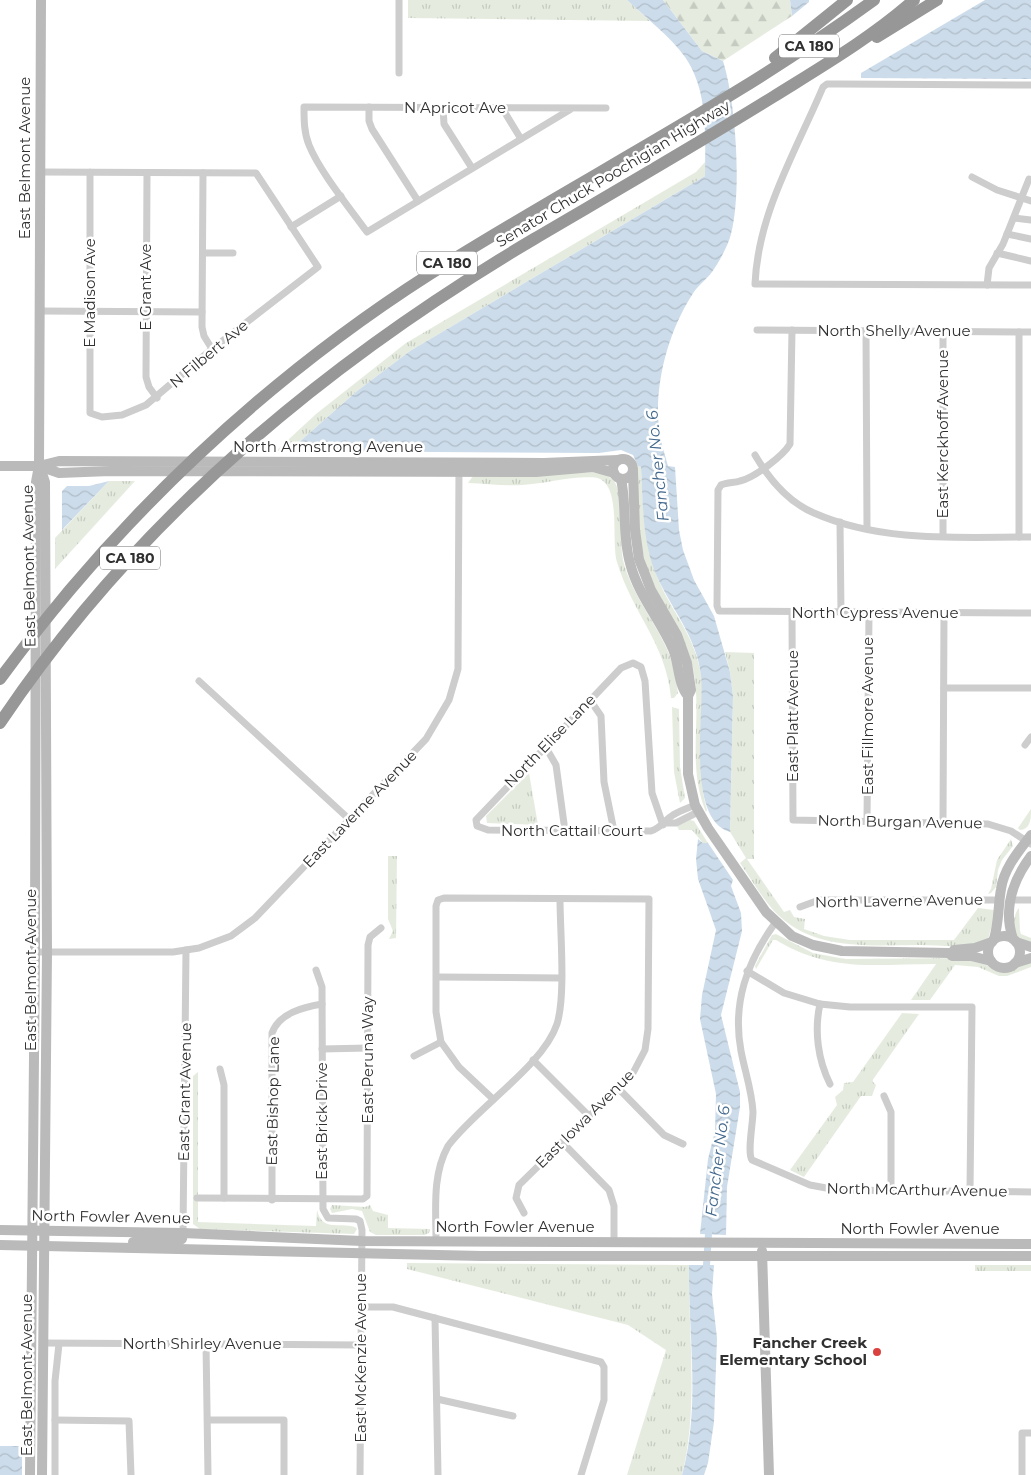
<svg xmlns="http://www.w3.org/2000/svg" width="1031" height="1475" font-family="Montserrat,sans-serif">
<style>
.grass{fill:url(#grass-tufts)}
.forest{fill:url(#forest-firs)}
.water{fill:url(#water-waves)}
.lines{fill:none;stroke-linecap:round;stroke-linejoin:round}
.canal{stroke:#cddcea;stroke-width:7}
.street{stroke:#cdcdcd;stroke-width:7}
.secondary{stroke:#bababa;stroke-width:10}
.highway{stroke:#979797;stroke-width:12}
.poi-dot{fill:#d9423f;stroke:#fff;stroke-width:2}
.labels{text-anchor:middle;stroke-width:5;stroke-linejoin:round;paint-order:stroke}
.shield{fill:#fff;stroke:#6e6e6e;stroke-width:1}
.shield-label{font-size:14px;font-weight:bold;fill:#303030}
.street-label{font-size:15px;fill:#303030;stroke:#fff}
.poi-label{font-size:15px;font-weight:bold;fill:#303030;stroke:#fff;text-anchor:end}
.water-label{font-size:16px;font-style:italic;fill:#43698d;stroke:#fff}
</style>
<defs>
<pattern id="grass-tufts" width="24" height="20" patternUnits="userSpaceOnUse" patternTransform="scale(1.25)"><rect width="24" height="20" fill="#e5ecdf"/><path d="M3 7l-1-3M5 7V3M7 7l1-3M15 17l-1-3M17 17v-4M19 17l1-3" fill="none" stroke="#c5cbc0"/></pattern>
<pattern id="forest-firs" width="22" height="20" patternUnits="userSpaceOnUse" patternTransform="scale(1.25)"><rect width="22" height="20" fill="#e5ecdf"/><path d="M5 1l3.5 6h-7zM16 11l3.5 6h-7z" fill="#c5cbc0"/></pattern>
<pattern id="water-waves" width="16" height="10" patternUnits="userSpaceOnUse" patternTransform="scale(1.25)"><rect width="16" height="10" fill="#cddcea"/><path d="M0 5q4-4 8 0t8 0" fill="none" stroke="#b0bdc9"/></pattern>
</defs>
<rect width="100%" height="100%" fill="#fff"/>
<g class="grass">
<path d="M408,0H627L650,21L408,18Z"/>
<path d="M705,162V176L410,351L357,391L289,451H276L316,414L406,343L696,172Z"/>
<path d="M638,466L641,467C643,502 643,537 655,571C668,609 694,631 701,675C708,720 694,766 707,810L706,812C686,764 703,717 693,668C686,637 667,614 654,586C637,550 636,505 638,466Z"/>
<path d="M598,472C603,474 610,476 614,481C624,494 619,541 623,560C631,593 653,618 667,649C673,663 676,678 678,693L674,698H671C666,643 632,613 617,562C611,542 621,489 600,479C593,476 581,478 574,478C560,479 546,483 532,484C512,487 489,484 468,483L473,476Z"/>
<path d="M109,481H135L55,569V538Z"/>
<path d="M725,652L754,653V859H747L784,912L790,910L794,917L805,919L804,929L824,936L850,940H954L978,908L994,910L995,915L988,939C969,950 941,945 920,945C868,945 812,952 773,910C761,896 751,879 740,863L746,858L730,832L733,696L730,672Z"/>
<path d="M672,707L679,709L680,767L685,798L680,803L674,772Z"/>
<path d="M529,773L538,825L487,823L486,816Z"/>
<path d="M1031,809C1031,818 1031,829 1020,830L1018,828Z"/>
<path d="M690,820L694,821L708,843H703L692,830H679L677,826Z"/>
<path d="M1011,839L1013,846L1002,860L998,870L996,887L991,893L988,894L991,889L997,860Z"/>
<path d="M388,856H397L396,938L389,939L393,931L388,919Z"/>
<path d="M1019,908L1020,931L1021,934L1031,938V944C1027,943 1022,941 1019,939C1011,933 1013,914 1019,908Z"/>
<path d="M776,934L813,953L845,959L962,958L1007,971L1031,961V967L1007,976H999L978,967L955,965L930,1000H911L936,964C876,964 830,973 776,940H773L756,969L755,966L772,935Z"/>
<path d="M902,1013L919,1014L872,1081L876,1085L872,1096H861L804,1177L790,1170L837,1105L835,1097L843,1090L844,1083L853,1082Z"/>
<path d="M198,1072V1222L316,1226L317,1210C322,1232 339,1222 355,1227L357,1229L354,1234L200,1229L193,1224V1076Z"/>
<path d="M332,1205L365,1207L370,1205L373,1211L388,1215V1228L430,1229L429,1233L425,1235H376L370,1232L362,1211L352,1209L332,1213L330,1209Z"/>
<path d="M407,1263L689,1265C688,1335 699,1406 682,1475H627L666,1350L628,1325L407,1269Z"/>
<rect x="975" y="1265" width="56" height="6"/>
</g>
<path class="forest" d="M663,0H790L792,16L723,61L702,51Z"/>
<g class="water">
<path d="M627,0H663L702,51L723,61C736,102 742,192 731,234C728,246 719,262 712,272C706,280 697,286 692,295C668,332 654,385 659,429C660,441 665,454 668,466L675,467L679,530L683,550L694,580L714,616L730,672L733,696L730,832C685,819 705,712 701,676C697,636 670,608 655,572C642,539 643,502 641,467L638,466L633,455L621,450L599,453L289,451L357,391L410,351L705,176C705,137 709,92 685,57C670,36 646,18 627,0Z"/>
<path d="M790,0H809V2L792,16Z"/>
<path d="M985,0H1031V79L861,78V73Z"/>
<path d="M109,481L62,530V491L67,486H89Z"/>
<path d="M698,839L703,843H708L733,880L731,886L741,913L742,931L721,1015L740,1092V1107L727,1187L726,1235L700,1234L708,1159L715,1131L716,1094L700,1019L702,995L716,930L698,879L696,859Z"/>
<path d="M689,1265H714L712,1294L717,1338L714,1422L708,1463L704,1475H682C701,1407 688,1334 689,1265Z"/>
<rect x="0" y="1446" width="22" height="29"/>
</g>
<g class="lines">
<path class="canal" d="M706,1273L709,1226"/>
<g class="street">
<path d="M399,73V0"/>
<path d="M1031,85L838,84H827L823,87C796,151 758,213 755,284L1031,285"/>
<path d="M369,107V121L372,129L418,201"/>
<path d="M443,108L444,124L472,168"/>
<path d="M502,108L521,139"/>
<path d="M571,109L367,232C349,207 320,172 309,145C304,133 304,120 304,107L606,108"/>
<path d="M40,172L256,173L318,267L212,349L146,405L122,415L102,417L90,413V172"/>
<path d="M147,173L146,377L149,387L157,398"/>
<path d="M203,173L202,327L204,336L212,349"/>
<path d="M972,177L997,190L1031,201"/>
<path d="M1014,218L1031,220"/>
<path d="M291,227L341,196"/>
<path d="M1007,234L1031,239"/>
<path d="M203,253H233"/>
<path d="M997,253L1031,261"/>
<path d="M987,285L989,268L1003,244L1029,179"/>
<path d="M40,311L202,312"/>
<path d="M757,330L1031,332"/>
<path d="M792,330L790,444C783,456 754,478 740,481C734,483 727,482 721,485L718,490L717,606L719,611L1031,613"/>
<path d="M866,331L867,528"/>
<path d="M943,331V536"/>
<path d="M755,455C769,479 788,502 814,513C882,543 959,537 1031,537"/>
<path d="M840,522L841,613"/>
<path d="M1019,537V332"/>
<path d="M792,613L793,820L988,824L1011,831L1031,844"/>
<path d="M199,681L350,820"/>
<path d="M944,688H1031"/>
<path d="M590,700L601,716L604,782L614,831"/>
<path d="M1025,745L1031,737"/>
<path d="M545,746L556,765L565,831"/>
<path d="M867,820L869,613"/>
<path d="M943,822L944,613"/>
<path d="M667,823H676L698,812"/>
<path d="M663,825L652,793L645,681L641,667L633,663L621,668L476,820L477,826L488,830L651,831C663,827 664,820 673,815C679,811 688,808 695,805"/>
<path d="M1010,900H1031"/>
<path d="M800,907L819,900H999"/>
<path d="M775,923C747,962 732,1003 741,1051C745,1072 752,1091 753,1112C753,1123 747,1153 752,1160L810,1185L837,1190L1031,1192"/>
<path d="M35,952H173L199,948L231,936L255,918L426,739L449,700L458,669L459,468"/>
<path d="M316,970L322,987L323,1209L328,1218L356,1219L360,1221L362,1230L360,1475"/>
<path d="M747,971L784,993L820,1004L850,1007H972L970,1191"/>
<path d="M437,977L561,978"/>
<path d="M820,1004C814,1031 818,1060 830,1084"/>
<path d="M322,1049L368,1048"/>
<path d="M414,1056L441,1042"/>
<path d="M533,1060L589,1116"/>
<path d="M220,1069L224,1085V1198"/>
<path d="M618,1088L664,1135L683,1144"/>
<path d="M884,1096L891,1112V1191"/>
<path d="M493,1099L459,1067L441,1042L436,1012V906L438,900L444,898L649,899L648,1029L645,1050L633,1073L519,1185L516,1198L524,1213"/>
<path d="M562,1142L609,1190L614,1206V1242"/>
<path d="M197,1198L363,1199L367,1196L368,945L370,937L381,928"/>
<path d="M272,1200V1033C279,1013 304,1007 322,1004"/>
<path d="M183,1233L186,950"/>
<path d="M436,1241C436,1209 432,1175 448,1146C476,1108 543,1066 557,1024C566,995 560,931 560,899"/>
<path d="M361,1307H393L601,1362L604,1367V1400L581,1475"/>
<path d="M435,1318L438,1475"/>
<path d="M43,1343L360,1345"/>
<path d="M206,1344L208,1475"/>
<path d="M437,1399L513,1416"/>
<path d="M55,1420L129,1421L131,1475"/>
<path d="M208,1420H284V1475"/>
<path d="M55,1475V1381L59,1344"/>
<path d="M1022,1475V1433H1031"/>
</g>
<g class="secondary">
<circle cx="623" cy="469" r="10"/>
<path d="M0,466H39L59,461L544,463L618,460"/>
<path d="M39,466L59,473L110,471L536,472L593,467L614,473"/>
<path d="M40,467L45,482L47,952L42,1475"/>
<path d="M633,472L635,530L639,559L651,590L677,635L687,663L691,690L688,696V774L695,805L708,828L766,912L792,936L813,945L842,951L949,953L952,956H971L991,961"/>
<path d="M621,479C627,506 622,535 630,563C638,595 660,619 673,649C679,663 678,685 688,696"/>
<circle cx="1004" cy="952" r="16"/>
<path d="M994,939C999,922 998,906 1001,889C1004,868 1019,851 1031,835"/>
<path d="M1013,939C1003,909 1013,880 1031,856"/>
<path d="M1016,942L1031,947"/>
<path d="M954,950L975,948L992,942"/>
<path d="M1015,963L1031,958"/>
<path d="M0,1230L183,1233L362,1241L1031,1244"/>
<path d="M133,1242L178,1241L182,1239L183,1233"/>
<path d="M0,1245L481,1256H1031"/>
<path d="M762,1251L769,1475"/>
<path d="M30,1475L35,952L36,482L39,466L41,0"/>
</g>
<g class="highway">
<path d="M877,37L937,0"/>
<path d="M775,58L847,0"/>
<path d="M0,679C116,520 264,380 430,274C577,181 733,103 874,0"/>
<path d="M0,723C135,521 326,362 534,239C614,192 694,146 773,97C821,67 871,38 914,0"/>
</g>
</g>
<circle class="poi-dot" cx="877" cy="1352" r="5"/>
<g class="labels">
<g class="shield">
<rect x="779" y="34.5" width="60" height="23" rx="4"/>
<rect x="417" y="251.5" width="60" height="23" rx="4"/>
<rect x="100" y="546.5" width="60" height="23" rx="4"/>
</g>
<g class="shield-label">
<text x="809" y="51">CA 180</text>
<text x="447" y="268">CA 180</text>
<text x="130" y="563">CA 180</text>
</g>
<g class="street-label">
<text x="455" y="113">N Apricot Ave</text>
<text transform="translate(25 158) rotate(-90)" y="5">East Belmont Avenue</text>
<text transform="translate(613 174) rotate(-31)" y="5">Senator Chuck Poochigian Highway</text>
<text transform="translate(146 287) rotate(-90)" y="5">E Grant Ave</text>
<text transform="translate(90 293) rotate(-90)" y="5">E Madison Ave</text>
<text x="894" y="336">North Shelly Avenue</text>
<text transform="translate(209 354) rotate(-40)" y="5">N Filbert Ave</text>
<text transform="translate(943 434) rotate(-90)" y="5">East Kerckhoff Avenue</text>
<text x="328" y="452">North Armstrong Avenue</text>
<text transform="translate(29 566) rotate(-91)" y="5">East Belmont Avenue</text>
<text x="875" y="618">North Cypress Avenue</text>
<text transform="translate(793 716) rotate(-90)" y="5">East Platt Avenue</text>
<text transform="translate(868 716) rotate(-90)" y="5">East Fillmore Avenue</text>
<text transform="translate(550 741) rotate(-46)" y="5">North Elise Lane</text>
<text transform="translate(360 809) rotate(-46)" y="5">East Laverne Avenue</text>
<text transform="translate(900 822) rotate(1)" y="5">North Burgan Avenue</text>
<text x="572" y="836">North Cattail Court</text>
<text transform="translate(899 901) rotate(-1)" y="5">North Laverne Avenue</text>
<text transform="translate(31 970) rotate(-90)" y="5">East Belmont Avenue</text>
<text transform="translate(368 1060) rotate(-90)" y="5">East Peruna Way</text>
<text transform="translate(185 1092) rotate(-89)" y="5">East Grant Avenue</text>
<text transform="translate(273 1101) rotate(-89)" y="5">East Bishop Lane</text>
<text transform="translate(585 1119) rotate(-45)" y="5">East Iowa Avenue</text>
<text transform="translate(322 1121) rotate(-90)" y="5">East Brick Drive</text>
<text transform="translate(917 1190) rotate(1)" y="5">North McArthur Avenue</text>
<text transform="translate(111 1217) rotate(1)" y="5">North Fowler Avenue</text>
<text x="515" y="1232">North Fowler Avenue</text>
<text x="920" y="1234">North Fowler Avenue</text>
<text x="202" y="1349">North Shirley Avenue</text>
<text transform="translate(361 1358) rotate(-90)" y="5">East McKenzie Avenue</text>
<text transform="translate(27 1375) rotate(-90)" y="5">East Belmont Avenue</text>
</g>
<g class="poi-label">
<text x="867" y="1348">Fancher Creek<tspan x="867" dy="17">Elementary School</tspan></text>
</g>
<g class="water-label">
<text transform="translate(657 466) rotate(-96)" y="6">Fancher No. 6</text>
<text transform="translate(717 1161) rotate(-83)" y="6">Fancher No. 6</text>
</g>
</g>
</svg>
